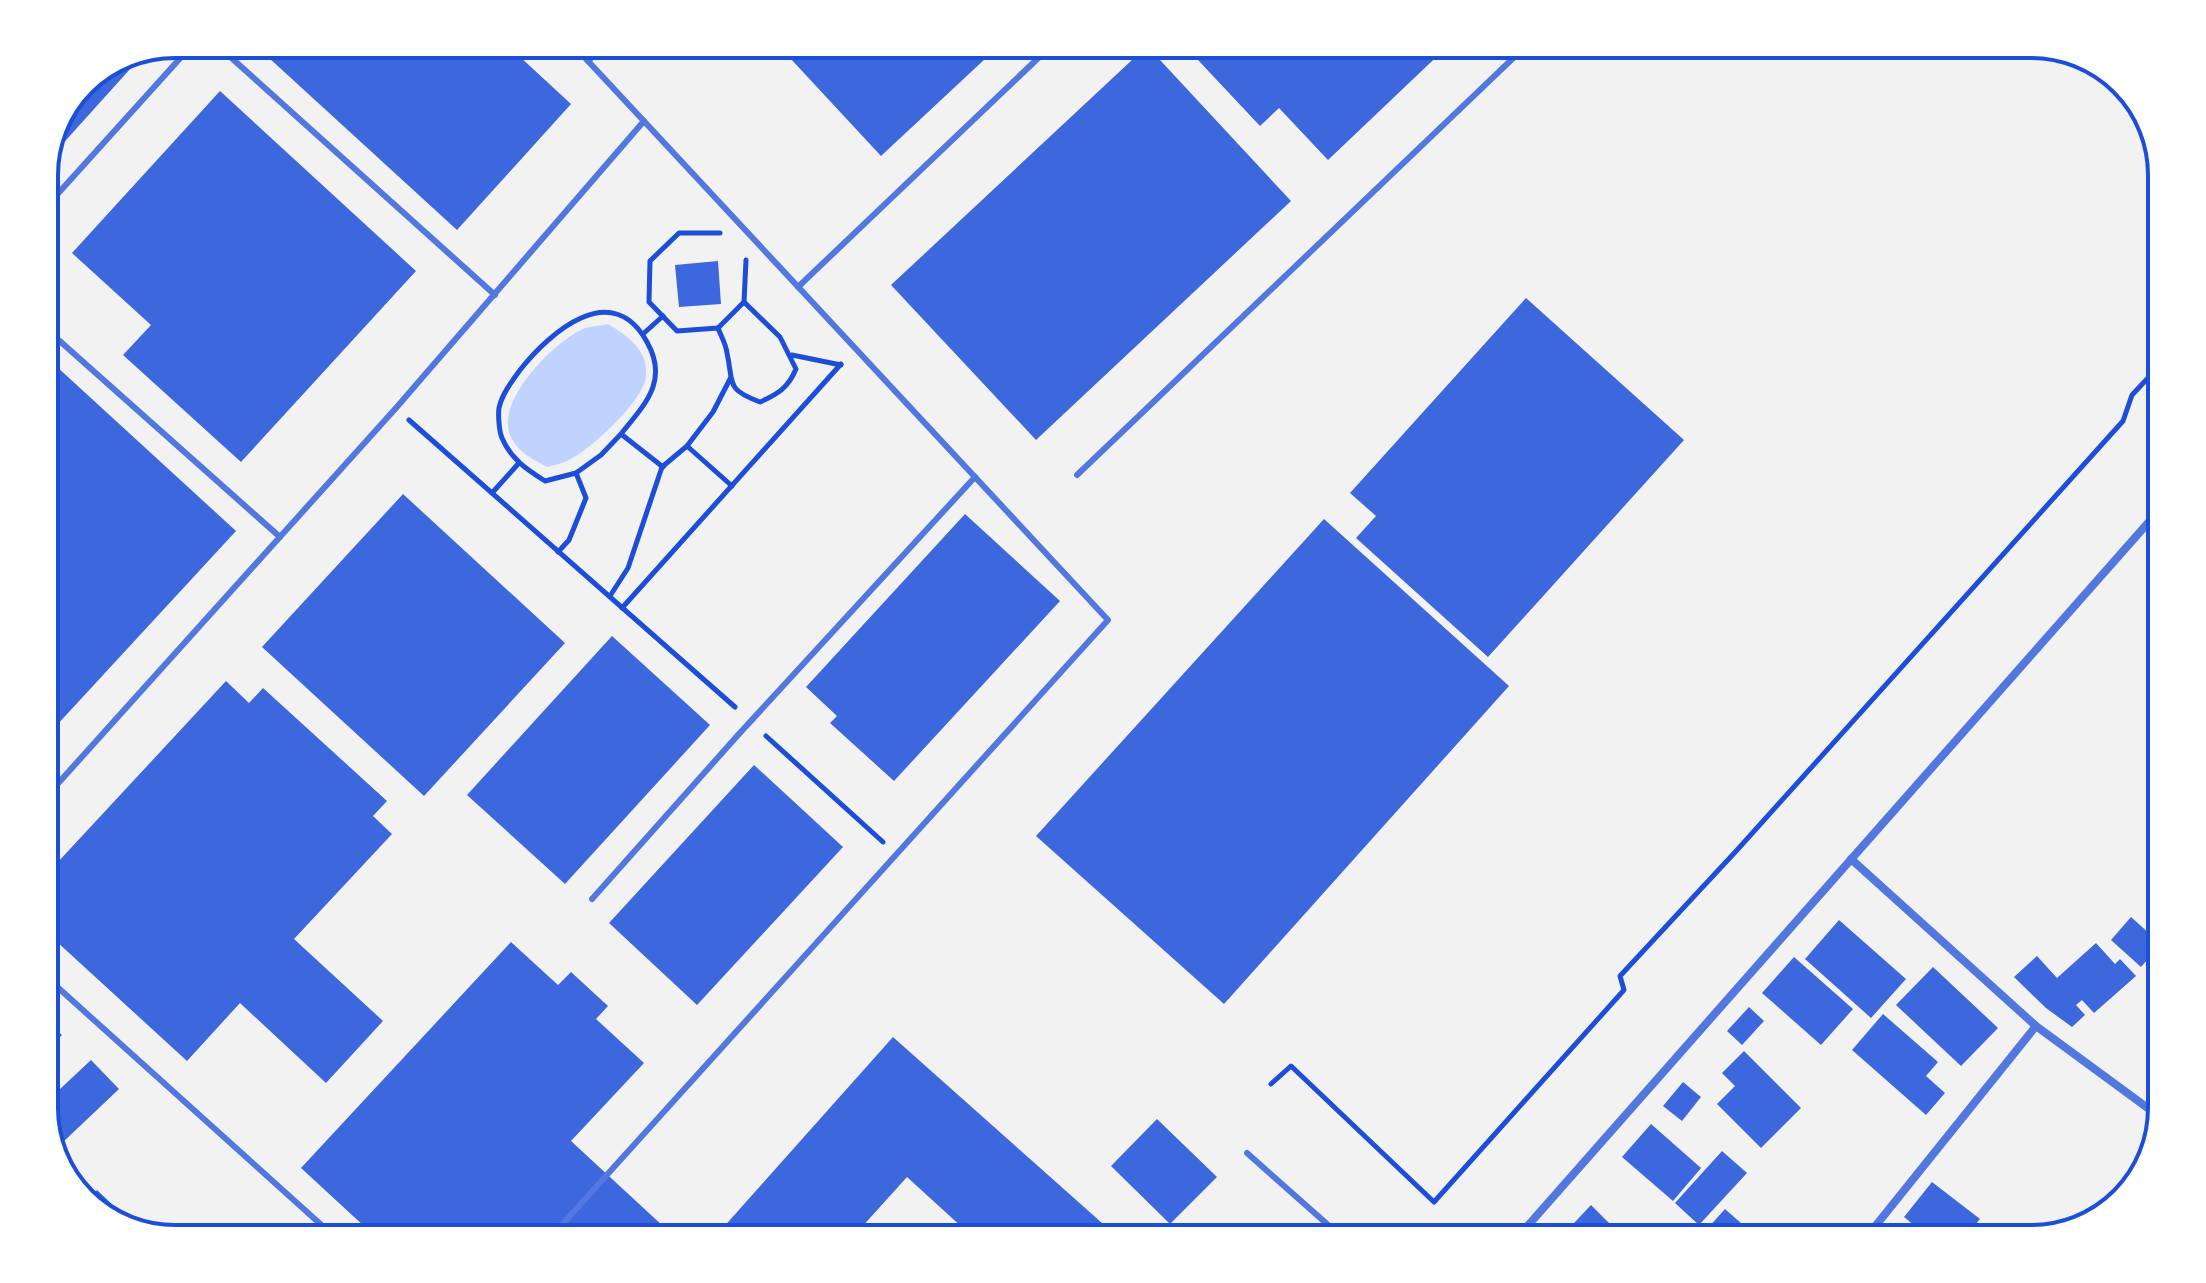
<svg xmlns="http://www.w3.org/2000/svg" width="2206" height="1283" font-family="'Crimson Pro',serif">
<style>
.water{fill:#bfd3fe}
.building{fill:#3d67dc}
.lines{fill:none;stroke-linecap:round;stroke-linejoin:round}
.path{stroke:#1d4ed8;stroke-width:5}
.service{stroke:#5277de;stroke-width:6}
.minor{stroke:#5277de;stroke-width:8}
.rim{fill:none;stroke:#1d4ed8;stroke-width:4}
</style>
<rect width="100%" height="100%" fill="#f2f2f2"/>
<path class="water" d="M608,324C628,336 649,351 646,377C643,401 592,448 571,459C564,463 555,465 547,467C533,459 517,452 510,435C496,400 554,342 583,329C590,326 600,326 608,324Z"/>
<g class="building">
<path d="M260,44H506L571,104L457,230L257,47Z"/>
<path d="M777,44H1001L881,156Z"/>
<path d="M1183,44H1450L1328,160L1279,108L1260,126Z"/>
<path d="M1147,46L1291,201L1036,440L891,285Z"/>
<path d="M140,58L49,159L48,158L83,82Z"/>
<path d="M220,91L416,271L241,462L123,355L151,325L72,253Z"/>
<path d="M718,261L721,304L679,307L675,265Z"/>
<path d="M1526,298L1684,440L1488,657L1356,538L1376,516L1350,493Z"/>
<path d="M44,355L236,531L44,739Z"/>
<path d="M403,494L565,643L424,796L262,647Z"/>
<path d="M965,514L1060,601L894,781L830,723L837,716L806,687Z"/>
<path d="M1324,519L1509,686L1224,1004L1036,836Z"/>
<path d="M612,636L710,725L565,884L467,795Z"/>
<path d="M226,681L249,703L263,688L387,801L373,816L392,834L294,939L383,1021L326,1083L240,1003L187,1061L44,930V877Z"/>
<path d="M754,765L843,847L697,1005L609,923Z"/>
<path d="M2131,917L2161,944L2141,967L2111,940Z"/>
<path d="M1839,920L1906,979L1871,1018L1805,959Z"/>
<path d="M511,942L558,985L571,972L608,1006L596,1019L644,1063L571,1141L677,1239H496L487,1231L480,1239H378L301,1168Z"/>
<path d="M2096,943L2115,964L2120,959L2136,976L2094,1013L2082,1000L2076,1005L2085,1015L2072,1027L2046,1008L2014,977L2037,956L2057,978Z"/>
<path d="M1794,957L1853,1009L1821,1045L1762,993Z"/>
<path d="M1933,967L1998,1028L1961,1066L1896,1005Z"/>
<path d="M1749,1007L1764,1021L1742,1045L1727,1031Z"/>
<path d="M1883,1014L1938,1062L1926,1076L1945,1093L1926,1115L1852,1050Z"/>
<path d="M44,1019L62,1035L44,1053Z"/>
<path d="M893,1037L1120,1239H975L907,1177L851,1239H713Z"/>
<path d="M1744,1051L1801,1108L1761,1148L1717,1104L1735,1086L1722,1073Z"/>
<path d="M91,1060L119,1089L61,1144L50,1132L44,1116V1104Z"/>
<path d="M1683,1082L1701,1097L1682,1121L1663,1106Z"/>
<path d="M1157,1119L1217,1177L1170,1224L1111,1166Z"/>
<path d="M1651,1124L1701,1168L1673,1201L1622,1157Z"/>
<path d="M1722,1151L1747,1173L1699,1225L1675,1203Z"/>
<path d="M1932,1182L1980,1219L1964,1239H1931L1904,1217Z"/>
<path d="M97,1190L138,1229L110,1222L87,1201Z"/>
<path d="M1591,1205L1612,1226L1600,1239H1559Z"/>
<path d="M1725,1209L1759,1239H1698Z"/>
</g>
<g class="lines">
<g class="path">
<path d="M720,233H679L650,261L649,302L677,331L718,328C721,336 726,344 727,353C734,384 725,389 760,402C778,394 788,388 796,369L780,337L744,302"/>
<path d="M718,328L744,302L746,260"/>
<path d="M643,334L663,316"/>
<path d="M792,355L841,365"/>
<path d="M409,420L735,707"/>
<path d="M621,434L601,455L576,473L545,481C526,469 511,459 502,438C499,431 498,415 499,408C502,394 512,381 520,370C550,332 612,278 647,342C669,381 645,404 621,434L663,467"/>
<path d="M687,446L732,486"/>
<path d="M492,493L518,464"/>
<path d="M558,552L569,540L586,498L576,473"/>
<path d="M610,596L628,568L662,467L687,446L713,412L730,379"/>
<path d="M622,608L841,364"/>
<path d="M766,736L883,842"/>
<path d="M1271,1084L1291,1066L1434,1202L1624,990L1620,976L1738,849L2123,421L2132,395L2162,363"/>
</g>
<g class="service">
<path d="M216,44L495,295"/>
<path d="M573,44L588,61L606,44"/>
<path d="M44,209L193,44"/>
<path d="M798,287L1053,44"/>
<path d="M44,327L280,537"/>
<path d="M1077,475L1528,44"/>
<path d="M44,799L396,408L644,121"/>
<path d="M592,899L738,735L975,477"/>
<path d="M44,975L337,1239"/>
<path d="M1247,1153L1344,1239"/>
<path d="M549,1239L1108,620L588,61"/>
</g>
<g class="minor">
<path d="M2151,519L2162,528"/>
<path d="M1851,859L2036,1026"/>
<path d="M1516,1239L2162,507"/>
<path d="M1865,1239L2036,1026L2160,1117"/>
</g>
</g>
<path d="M0 0H2206V1283H0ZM175 58H2031A117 117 0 0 1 2148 175V1108A117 117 0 0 1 2031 1225H175A117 117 0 0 1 58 1108V175A117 117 0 0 1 175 58Z" fill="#fff" fill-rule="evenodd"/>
<path class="rim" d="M175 58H2031A117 117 0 0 1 2148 175V1108A117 117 0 0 1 2031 1225H175A117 117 0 0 1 58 1108V175A117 117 0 0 1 175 58Z"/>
</svg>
